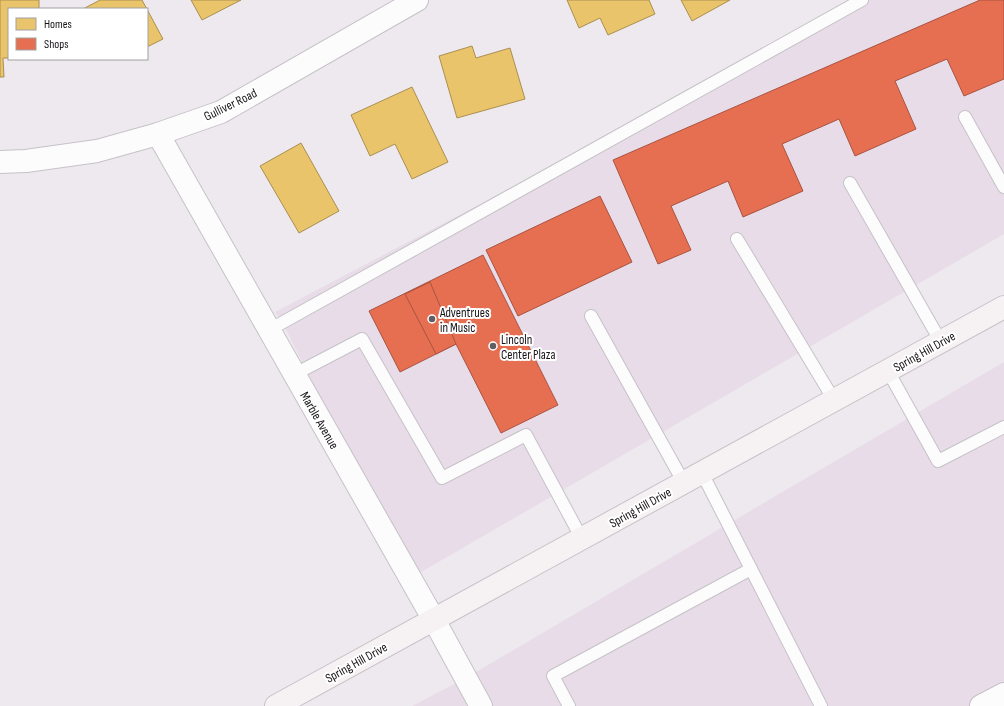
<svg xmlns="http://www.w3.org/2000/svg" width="1004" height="706" font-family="'Sofia Sans Condensed',sans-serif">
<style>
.built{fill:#e7dce8}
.homes{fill:#e9c46a;stroke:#aa8f51}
.shops{fill:#e76f51;stroke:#a95340}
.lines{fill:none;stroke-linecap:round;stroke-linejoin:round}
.service-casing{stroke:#c6c2c7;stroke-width:14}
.minor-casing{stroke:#c6c2c7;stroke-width:24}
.secondary-casing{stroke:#c6c2c7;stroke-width:24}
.service{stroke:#fcfcfd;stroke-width:12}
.minor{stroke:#fcfcfd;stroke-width:22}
.secondary{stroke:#f6f2f4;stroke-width:22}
.poi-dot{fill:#625e63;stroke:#fff;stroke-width:1.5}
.labels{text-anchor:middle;stroke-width:4;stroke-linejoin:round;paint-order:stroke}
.street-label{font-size:13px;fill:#171317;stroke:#fff}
.poi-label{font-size:13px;fill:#171317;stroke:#fff;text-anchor:start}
</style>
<rect width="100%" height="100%" fill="#eee9ef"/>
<g class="built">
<path d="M868,0H1004V234L411,578L283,324L275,312Z"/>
<path d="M1004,362V706H412L464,679Z"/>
</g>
<g class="homes">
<path d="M0,0H39V9H9V58H3L4,77H0Z"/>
<path d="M100,0H142L163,39L147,47V9H83Z"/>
<path d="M191,0H241L202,20Z"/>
<path d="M567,0H649L655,14L608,35L600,18L579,28Z"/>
<path d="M681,0H730L692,21Z"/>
<path d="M472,46L476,58L510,48L525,99L457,118L439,56Z"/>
<path d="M412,87L448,162L412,179L395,144L370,156L351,115Z"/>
<path d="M301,143L339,211L299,233L260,166Z"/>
</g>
<g class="shops">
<path d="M980,0H1004V79L964,96L947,59L895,81L916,129L855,156L839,119L782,144L803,191L743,217L728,181L671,206L691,250L658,264L613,160Z"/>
<path d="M600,196L632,262L518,316L486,250Z"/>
<path d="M483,255L558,405L501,433L456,344L400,372L369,311Z"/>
<path d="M430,282L456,344L436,354L405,294Z"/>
</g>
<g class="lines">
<g class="service-casing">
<g id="service">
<path d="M965,117L1004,187"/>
<path d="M850,183L941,342"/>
<path d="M737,239L834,400"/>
<path d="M591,316L684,483"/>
<path d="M269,330L862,0"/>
<path d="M888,371L938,461L1004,427"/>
<path d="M295,374L362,339L442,478L526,435L582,539"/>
<path d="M702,473L821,706"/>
<path d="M569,706L553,676L751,569"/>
</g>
</g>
<g class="minor-casing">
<g id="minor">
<path d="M158,134L434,620L481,706"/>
<path d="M0,162L26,161L97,151L158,134L221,112L417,0"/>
<path d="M981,706L1004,694"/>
</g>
</g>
<g class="secondary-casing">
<path id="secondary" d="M276,706L1004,307"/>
</g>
<use href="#service" class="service"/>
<use href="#minor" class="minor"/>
<use href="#secondary" class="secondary"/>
</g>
<g class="poi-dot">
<circle cx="432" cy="319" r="4"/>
<circle cx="493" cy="346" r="4"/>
</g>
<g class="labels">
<g class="street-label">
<text transform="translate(230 104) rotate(-26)" y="5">Gulliver Road</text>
<text transform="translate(924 351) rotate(-29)" y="5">Spring Hill Drive</text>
<text transform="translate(320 420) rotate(60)" y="5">Marble Avenue</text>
<text transform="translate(640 507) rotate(-29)" y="5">Spring Hill Drive</text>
<text transform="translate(356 662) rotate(-29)" y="5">Spring Hill Drive</text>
</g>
<g class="poi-label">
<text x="440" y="317">Adventrues<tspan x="440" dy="15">in Music</tspan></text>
<text x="501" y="344">Lincoln<tspan x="501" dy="15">Center Plaza</tspan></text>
</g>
</g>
<rect x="8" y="8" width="140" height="52" fill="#ffffff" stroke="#a2a1a2"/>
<rect x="16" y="18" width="20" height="12" fill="#e9c46a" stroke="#a2a1a2"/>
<text x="44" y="28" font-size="12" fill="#171317">Homes</text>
<rect x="16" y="38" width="20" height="12" fill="#e76f51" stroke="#a2a1a2"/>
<text x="44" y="48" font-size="12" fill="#171317">Shops</text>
</svg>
